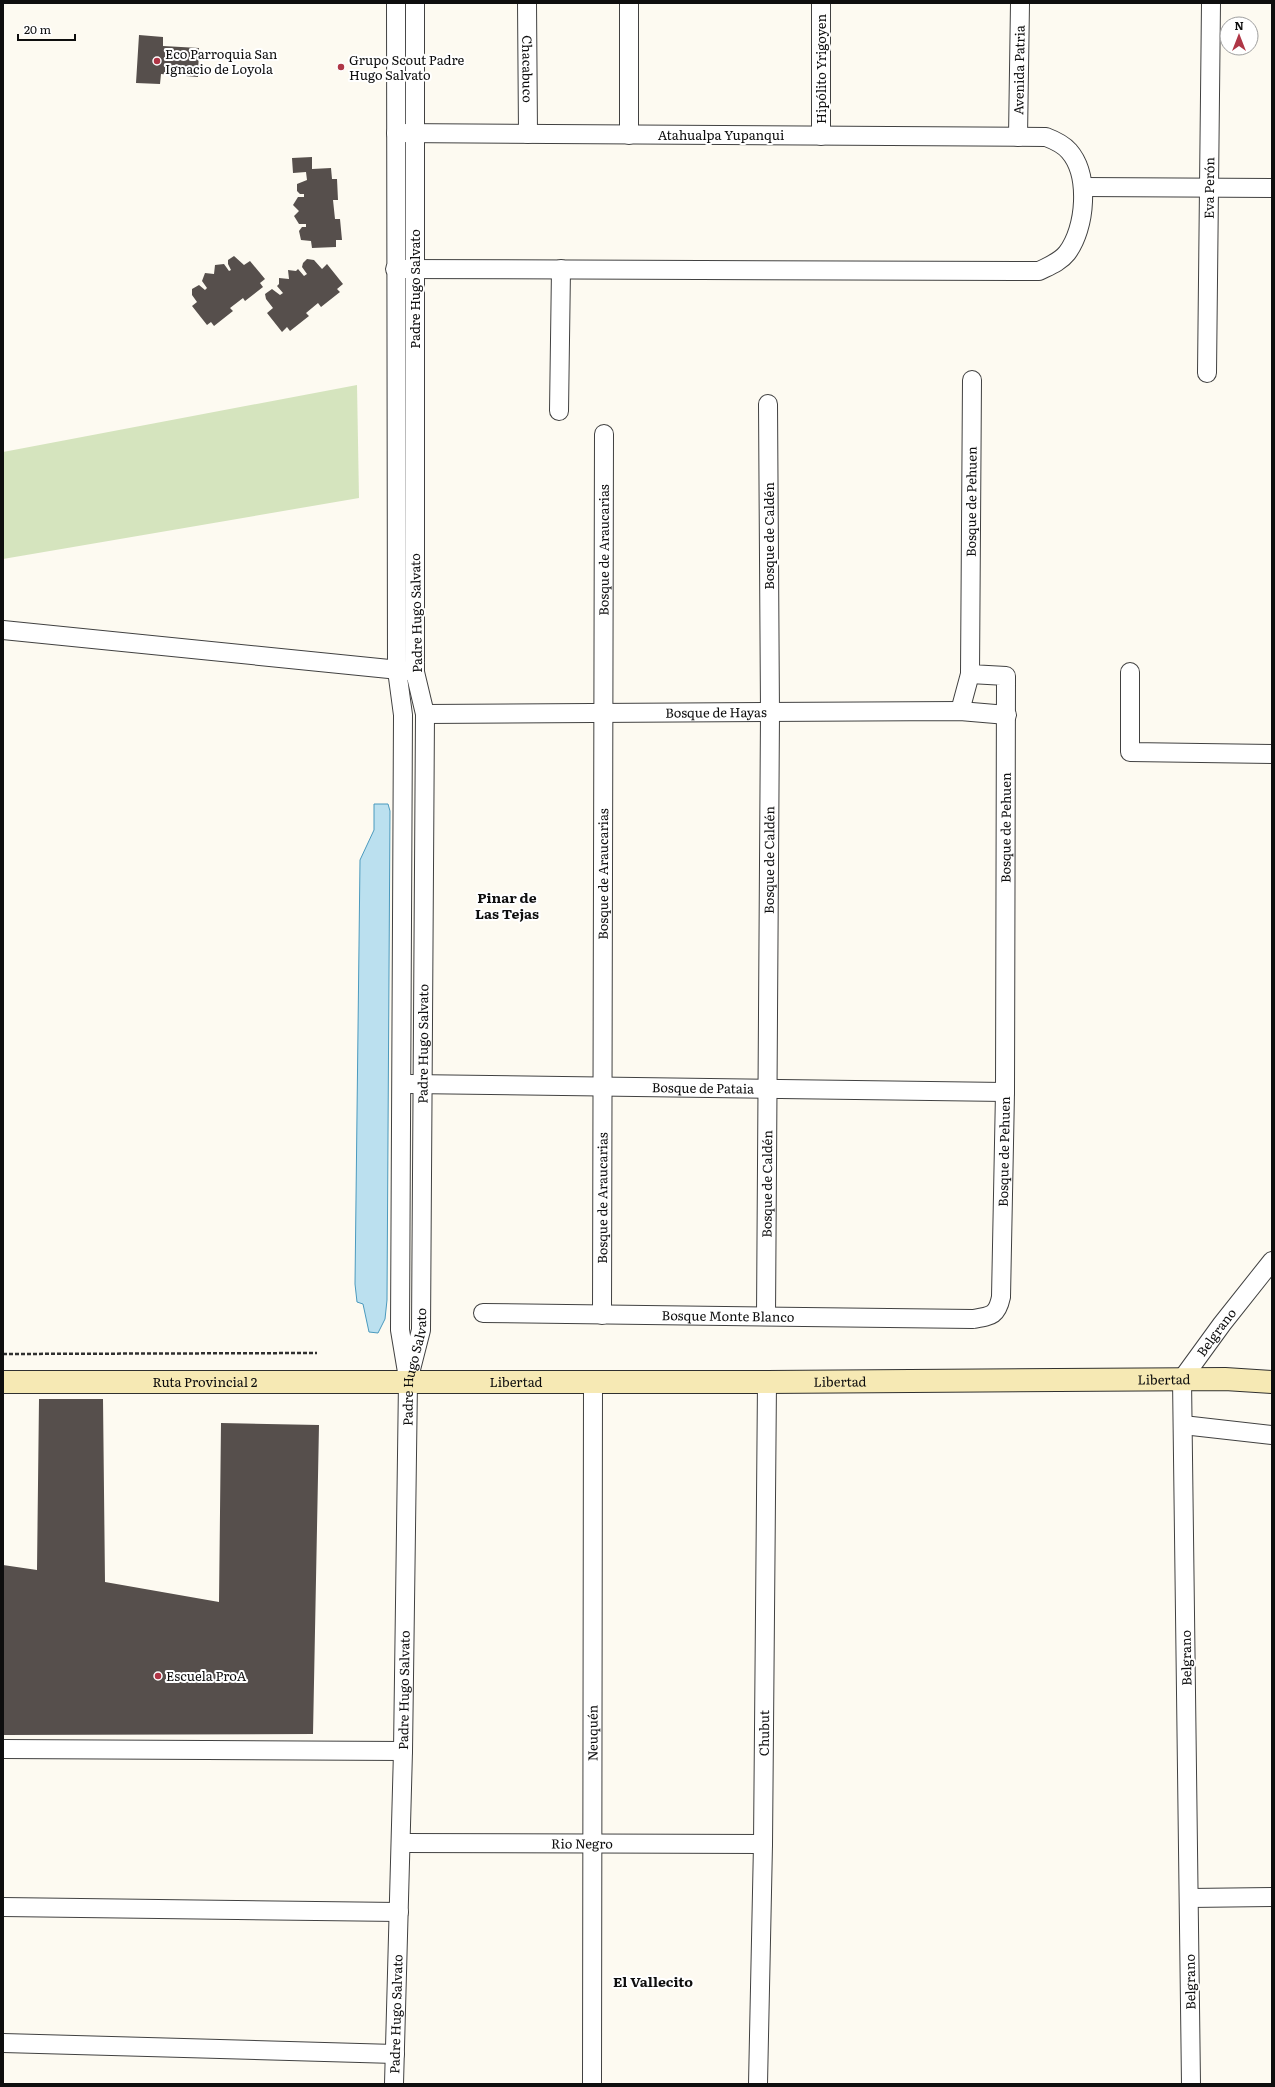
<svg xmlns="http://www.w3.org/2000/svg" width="1275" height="2087" font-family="Literata,serif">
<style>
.green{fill:#d5e4be}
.water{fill:#bbe0ef;stroke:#4b9abe}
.building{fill:#564f4c}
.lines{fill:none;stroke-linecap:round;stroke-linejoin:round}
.street-casing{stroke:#414141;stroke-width:20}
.secondary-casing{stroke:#303030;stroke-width:24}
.path{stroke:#303030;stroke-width:2.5;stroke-dasharray:4 2;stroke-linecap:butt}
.street{stroke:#fff;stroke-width:18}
.secondary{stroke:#f6e9b4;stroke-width:22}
.poi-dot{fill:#af3646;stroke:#fff;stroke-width:1.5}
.labels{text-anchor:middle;stroke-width:4;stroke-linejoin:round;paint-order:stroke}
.poi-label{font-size:13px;fill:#0e0e0e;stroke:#fff;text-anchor:start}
.street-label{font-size:13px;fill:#0e0e0e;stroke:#fff}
.neighbourhood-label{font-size:14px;font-weight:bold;fill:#0e0e0e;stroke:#fff}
</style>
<rect width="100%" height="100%" fill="#fdfaf1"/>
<path class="green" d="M357,385L359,498L3,559V452Z"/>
<path class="water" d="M374,804H388L390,811L387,1300L385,1319L378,1333L369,1332L363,1304L357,1302L355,1284L360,860L374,830Z"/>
<g class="building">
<path d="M139,35L163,37V46L199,48L198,77L161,74L160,84L136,83Z"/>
<path d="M312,157V169L331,168L332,179H337L338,200H333L335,219H340L342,240H336V247L312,248L311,241L301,240L299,231L302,227H306V224H299L294,216L299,211L293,205L298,197H304V194H300L297,191V184L307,180L306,172L293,173L292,158Z"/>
<path d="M234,256L244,265L250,261L265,279L260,283L263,287L245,301L243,298L230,308L233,311L214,326L211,322L207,325L192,306L197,302L192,295V289L199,285L205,290L207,288L202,281L205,273L214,274L215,265L224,264L229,271L231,270L228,264V260Z"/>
<path d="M307,259L314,260L322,269L327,264L343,284L337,289L340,292L321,307L318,303L306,313L309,316L290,331L287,327L282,332L267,313L273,308L266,299L265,294L272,289L280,295L283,293L277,286L279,284V278L289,279L288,270L296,271L298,269L304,276L307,274L302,267L303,263Z"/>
<path d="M39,1399H103L105,1582L219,1602L221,1423L319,1425L313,1734L3,1735V1565L37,1570Z"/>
</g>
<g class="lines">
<g class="street-casing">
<g id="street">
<path d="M396,3L397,670L403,715L400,1330L407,1372"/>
<path id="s1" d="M527,3L528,134"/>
<path d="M629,3V135"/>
<path d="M821,3V136"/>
<path id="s2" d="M1018,137L1020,3"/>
<path d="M1083,187L1272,188"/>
<path d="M395,269L1039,271C1049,266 1060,262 1067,253C1086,228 1090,175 1069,151C1063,144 1054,140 1046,137L396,133"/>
<path id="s3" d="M1207,373L1211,3"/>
<path d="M559,411L561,269"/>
<path d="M3,630L409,671"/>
<path d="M1130,672V752L1272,754"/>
<path d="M960,711L970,674"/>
<path id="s4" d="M425,714L960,711L1007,715"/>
<path id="s5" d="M410,1084L1005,1092"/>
<path id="s6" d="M483,1313L973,1319C991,1316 997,1316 1001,1297L1005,1092L1006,676L970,674L972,380"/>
<path id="s7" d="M602,1315L604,434"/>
<path id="s8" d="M766,1316L770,713L768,404"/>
<path d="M1183,1425L1272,1435"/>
<path d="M3,1749L403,1751"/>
<path id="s9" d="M401,1843L763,1844"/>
<path d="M1189,1898L1272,1897"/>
<path d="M3,1907L399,1912"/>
<path d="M3,2043L395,2054"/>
<path id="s10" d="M394,2084L403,1751L408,1381L421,1330L425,714L415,672V3"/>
<path id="s11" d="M592,2084L593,1382"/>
<path id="s12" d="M758,2084L763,1844L767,1382"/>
<path id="s13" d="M1191,2084L1182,1379L1222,1324L1272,1261"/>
</g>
</g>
<g class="secondary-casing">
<g id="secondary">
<path id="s14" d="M3,1382H767L1225,1379L1272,1382"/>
</g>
</g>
<path class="path" d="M3,1354L317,1353"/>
<use href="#street" class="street"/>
<use href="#secondary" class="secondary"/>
</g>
<g class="poi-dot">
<circle cx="157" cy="61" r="4"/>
<circle cx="341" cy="67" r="4"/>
<circle cx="158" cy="1676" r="4"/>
</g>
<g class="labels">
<g class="poi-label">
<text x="165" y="59">Eco Parroquia San<tspan x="165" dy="15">Ignacio de Loyola</tspan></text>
<text x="349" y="65">Grupo Scout Padre<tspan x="349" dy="15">Hugo Salvato</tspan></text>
<text x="166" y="1681">Escuela ProA</text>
</g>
<g class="street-label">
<text dy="5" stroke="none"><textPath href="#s1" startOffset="66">Chacabuco</textPath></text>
<text transform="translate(821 69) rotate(-90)" y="5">Hipólito Yrigoyen</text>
<text dy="5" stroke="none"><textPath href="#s2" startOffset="67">Avenida Patria</textPath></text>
<text x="721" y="140">Atahualpa Yupanqui</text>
<text dy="5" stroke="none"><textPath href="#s3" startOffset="185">Eva Perón</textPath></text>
<text transform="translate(415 289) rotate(-90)" y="5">Padre Hugo Salvato</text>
<text dy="5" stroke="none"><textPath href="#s6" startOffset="1359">Bosque de Pehuen</textPath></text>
<text transform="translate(769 536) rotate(-90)" y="5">Bosque de Caldén</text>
<text dy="5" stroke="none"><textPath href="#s7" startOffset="765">Bosque de Araucarias</textPath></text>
<text transform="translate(416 613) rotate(-91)" y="5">Padre Hugo Salvato</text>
<text dy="5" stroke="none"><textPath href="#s4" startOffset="291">Bosque de Hayas</textPath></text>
<text dy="5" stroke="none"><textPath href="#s6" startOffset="999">Bosque de Pehuen</textPath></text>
<text dy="5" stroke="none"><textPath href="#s8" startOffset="456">Bosque de Caldén</textPath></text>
<text dy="5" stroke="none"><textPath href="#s7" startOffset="441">Bosque de Araucarias</textPath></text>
<text dy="5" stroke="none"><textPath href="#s10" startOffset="1042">Padre Hugo Salvato</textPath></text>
<text dy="5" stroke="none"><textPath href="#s5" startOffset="293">Bosque de Pataia</textPath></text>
<text dy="5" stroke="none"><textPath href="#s6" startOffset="675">Bosque de Pehuen</textPath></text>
<text dy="5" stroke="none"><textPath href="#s8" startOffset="132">Bosque de Caldén</textPath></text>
<text dy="5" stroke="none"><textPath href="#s7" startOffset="117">Bosque de Araucarias</textPath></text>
<text dy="5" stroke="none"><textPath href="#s6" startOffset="245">Bosque Monte Blanco</textPath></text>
<text dy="5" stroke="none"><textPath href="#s13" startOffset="763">Belgrano</textPath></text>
<text dy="5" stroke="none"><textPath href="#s10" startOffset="718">Padre Hugo Salvato</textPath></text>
<text dy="5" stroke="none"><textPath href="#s14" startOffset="1161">Libertad</textPath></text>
<text dy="5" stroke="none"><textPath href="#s14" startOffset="202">Ruta Provincial 2</textPath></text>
<text dy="5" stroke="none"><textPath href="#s14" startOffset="513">Libertad</textPath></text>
<text dy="5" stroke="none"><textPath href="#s14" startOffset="837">Libertad</textPath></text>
<text transform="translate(1186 1658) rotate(-91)" y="5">Belgrano</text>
<text dy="5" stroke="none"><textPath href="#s10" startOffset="394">Padre Hugo Salvato</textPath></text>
<text dy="5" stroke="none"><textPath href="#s11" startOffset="351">Neuquén</textPath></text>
<text dy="5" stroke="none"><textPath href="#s12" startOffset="351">Chubut</textPath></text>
<text dy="5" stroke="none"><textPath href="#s9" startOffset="181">Rio Negro</textPath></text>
<text transform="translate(1190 1982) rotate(-91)" y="5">Belgrano</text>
<text dy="5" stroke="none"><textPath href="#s10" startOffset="70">Padre Hugo Salvato</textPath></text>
</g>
<g class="neighbourhood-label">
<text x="507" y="903">Pinar de<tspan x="507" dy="16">Las Tejas</tspan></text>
<text x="653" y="1987">El Vallecito</text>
</g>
</g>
<rect width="1275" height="2087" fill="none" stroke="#0e0e0e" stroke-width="8"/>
<g transform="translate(1239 36)"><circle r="19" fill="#ffffff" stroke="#9f9f9f"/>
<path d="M0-3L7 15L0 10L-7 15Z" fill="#af3646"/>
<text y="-6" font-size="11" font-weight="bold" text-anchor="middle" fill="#0e0e0e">N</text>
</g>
<path d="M18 34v6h57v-6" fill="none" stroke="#0e0e0e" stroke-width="2"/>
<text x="24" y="34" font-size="12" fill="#0e0e0e" stroke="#ffffff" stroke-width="3" paint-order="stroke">20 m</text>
</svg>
